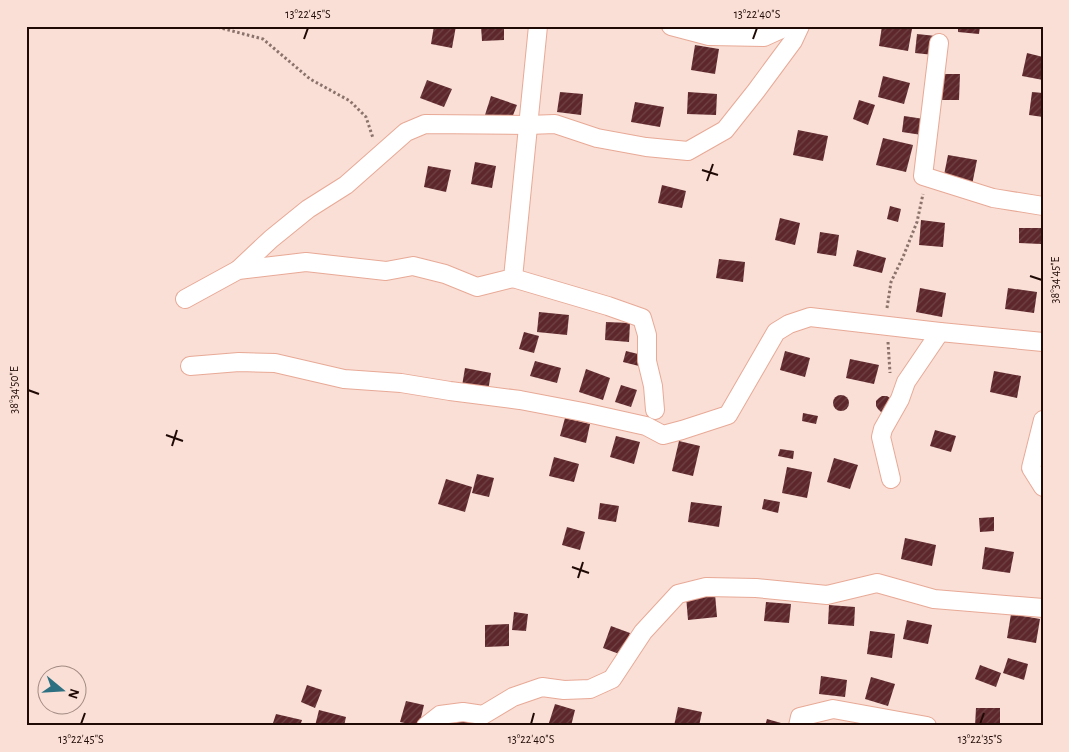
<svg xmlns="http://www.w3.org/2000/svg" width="1069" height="752" font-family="'Alegreya Sans',sans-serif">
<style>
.building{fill:url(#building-hatch)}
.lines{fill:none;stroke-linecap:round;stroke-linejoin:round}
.minor-casing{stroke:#e8a996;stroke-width:20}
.path{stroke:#8b736c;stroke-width:3;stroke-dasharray:2.5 2.5;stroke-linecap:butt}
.minor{stroke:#fff;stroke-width:18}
.ticks{fill:none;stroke:#200a05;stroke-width:2}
.neatline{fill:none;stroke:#200a05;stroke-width:2}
.ticks-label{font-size:12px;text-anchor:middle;fill:#200a05}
</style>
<defs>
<pattern id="building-hatch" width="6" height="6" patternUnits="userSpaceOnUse" patternTransform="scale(1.25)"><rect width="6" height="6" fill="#5d272b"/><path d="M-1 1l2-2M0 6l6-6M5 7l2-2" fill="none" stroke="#704446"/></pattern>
</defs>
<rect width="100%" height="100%" fill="#f9dfd6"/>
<g class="building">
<path d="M434,26H456L452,48L431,44Z"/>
<path d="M481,26H504V40L482,41Z"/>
<path d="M882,26H898L912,29L908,51L879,46Z"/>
<path d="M958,26H980L979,34L958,32Z"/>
<path d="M917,34L936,36L934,55L915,53Z"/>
<path d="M695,45L719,49L715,74L691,70Z"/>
<path d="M1027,53L1043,57V80L1022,76Z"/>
<path d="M939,74H960L959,100H938Z"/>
<path d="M883,76L910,83L904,104L878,97Z"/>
<path d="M427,80L452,89L444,107L420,98Z"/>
<path d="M560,92L583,94L581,115L557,112Z"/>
<path d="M688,92L717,94L716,115L687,114Z"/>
<path d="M1032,92L1043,93V117L1029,115Z"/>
<path d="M491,96L517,105L510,123L485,115Z"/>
<path d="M859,100L875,105L868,125L853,119Z"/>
<path d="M635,102L664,107L660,127L631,122Z"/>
<path d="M904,116L924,119L922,135L902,132Z"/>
<path d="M798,130L828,136L823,161L793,155Z"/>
<path d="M883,138L913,145L906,172L876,165Z"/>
<path d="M948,155L977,160L972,185L943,180Z"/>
<path d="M475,162L496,166L492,188L471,184Z"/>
<path d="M428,166L451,170L446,192L424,187Z"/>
<path d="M662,185L686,191L682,208L658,203Z"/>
<path d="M890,206L901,209L898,222L887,219Z"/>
<path d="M780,218L800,223L795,245L775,240Z"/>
<path d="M921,220L945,223L943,247L919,245Z"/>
<path d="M1019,228H1042L1041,244L1019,243Z"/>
<path d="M820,232L839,235L836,256L817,253Z"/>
<path d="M857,250L886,258L882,273L853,266Z"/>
<path d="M719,259L745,262L743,282L716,278Z"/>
<path d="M920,288L946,293L942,317L916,312Z"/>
<path d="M1008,288L1037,292L1034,313L1005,309Z"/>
<path d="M539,312L569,315L567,335L537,332Z"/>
<path d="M606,322L630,323L629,342L605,340Z"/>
<path d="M524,332L539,336L534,353L519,349Z"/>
<path d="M626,351L642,355L639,366L623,362Z"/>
<path d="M785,351L810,358L805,377L780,370Z"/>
<path d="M850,359L879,365L874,384L846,378Z"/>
<path d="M535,361L561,368L557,383L530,376Z"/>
<path d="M465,368L491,373L488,391L462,386Z"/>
<path d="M586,369L610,378L603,400L579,392Z"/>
<path d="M994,371L1021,376L1017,398L990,392Z"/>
<path d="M621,385L637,390L631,407L615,402Z"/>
<circle cx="841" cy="403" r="8"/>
<path d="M882,396H887L890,398L892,402L886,412H881L878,409L876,406V401L879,398Z"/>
<path d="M803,413L818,416L816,424L802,421Z"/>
<path d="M565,418L590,424L586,443L560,436Z"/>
<path d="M935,430L956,436L951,452L930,446Z"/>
<path d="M616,436L640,442L634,464L610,457Z"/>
<path d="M679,441L700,446L693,476L672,471Z"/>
<path d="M780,449L794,451L793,459L778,456Z"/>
<path d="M554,457L579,464L574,482L549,476Z"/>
<path d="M834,458L858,465L850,489L827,482Z"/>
<path d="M787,467L812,472L807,498L782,493Z"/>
<path d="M477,474L494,478L489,497L472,493Z"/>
<path d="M446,479L472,487L465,512L438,504Z"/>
<path d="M764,499L780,502L778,513L762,509Z"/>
<path d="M691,502L722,506L719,527L688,522Z"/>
<path d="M600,503L619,506L616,522L598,519Z"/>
<path d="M994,517V531L980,532L979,518Z"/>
<path d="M567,527L585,532L580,550L562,545Z"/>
<path d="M905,538L936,545L932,566L901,559Z"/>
<path d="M985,547L1014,552L1010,573L982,569Z"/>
<path d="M715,594L717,617L688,620L686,596Z"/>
<path d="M766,602L791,604L789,623L764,621Z"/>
<path d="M829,605L855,607L854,626L828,624Z"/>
<path d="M514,612L528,614L526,631L512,630Z"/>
<path d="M1011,614L1040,619L1036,643L1007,638Z"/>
<path d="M907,620L932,625L928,644L903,639Z"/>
<path d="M509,624V646L485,647V625Z"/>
<path d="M611,626L630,633L622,655L603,648Z"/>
<path d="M870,631L895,634L892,658L867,654Z"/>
<path d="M1008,658L1028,664L1024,680L1003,673Z"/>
<path d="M980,665L1001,673L996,687L975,679Z"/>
<path d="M821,676L847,680L845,697L819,694Z"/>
<path d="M871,677L895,684L888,706L865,699Z"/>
<path d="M307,685L322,690L315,708L301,702Z"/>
<path d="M406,701L424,705L419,726L400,722Z"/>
<path d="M555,704L575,710L571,726H548Z"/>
<path d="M678,707L702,712L699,726H674Z"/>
<path d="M976,708H1000V726H975Z"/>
<path d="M319,710L346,717L344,726H315Z"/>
<path d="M276,714L302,720L300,726H272Z"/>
<path d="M454,717L477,724V726H452Z"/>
<path d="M767,719L788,725V726H765Z"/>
</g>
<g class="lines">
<g class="minor-casing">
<g id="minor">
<path d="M671,26L709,36L764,37L788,26"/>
<path d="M939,43L923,176L993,198L1043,206"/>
<path d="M238,270L271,239L308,209L346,185L406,132L425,124L528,125L555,124L597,138L646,147L688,151L725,130L756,91L793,41L800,26"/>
<path d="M513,278L608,306L642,318L647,335V361L653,386L655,410"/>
<path d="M185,299L238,270L306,262L386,271L413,266L445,274L477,287L513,278L538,26"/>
<path d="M190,366L239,362L275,363L344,379L401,383L450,391L520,400L583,412L646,426L663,435L682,430L728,415L776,332L789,324L810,317L940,332L1043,342"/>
<path d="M1043,420L1031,468L1043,487"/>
<path d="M891,479L881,437L883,429L900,399L906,382L940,332"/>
<path d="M426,726L440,715L463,712L483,715L513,697L542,687L564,690L590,689L612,679L643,632L678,594L706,587L756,588L827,595L877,583L934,599L1043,608"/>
<path d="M798,726L800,717L833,709L927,726"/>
</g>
</g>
<g class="path">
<path d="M213,26L263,39L310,79L350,101L366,117L373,138"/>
<path d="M887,308L891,282L903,257L917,222L923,194"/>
<path d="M888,342L890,373"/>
</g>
<use href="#minor" class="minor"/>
</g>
<path class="ticks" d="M304,39L308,28M753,39L757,28M702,170L718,175M707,181L713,164M1030,276L1042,280M28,390L39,394M166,435L183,441M172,446L177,430M572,567L589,573M578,578L583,562M81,724L85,713M531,724L534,713M980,724L984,713"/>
<rect width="1069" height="752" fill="none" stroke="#f9dfd6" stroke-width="55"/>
<g transform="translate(62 690) rotate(108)"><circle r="24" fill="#f9dfd6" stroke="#a28a82"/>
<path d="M0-4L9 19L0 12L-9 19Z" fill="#2c7081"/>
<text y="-8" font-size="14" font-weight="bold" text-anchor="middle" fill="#200a05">N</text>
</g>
<rect x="28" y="28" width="1014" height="696" class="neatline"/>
<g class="ticks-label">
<text x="308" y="18">13°22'45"S</text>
<text x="757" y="18">13°22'40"S</text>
<text transform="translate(1055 280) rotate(-90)" y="4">38°34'45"E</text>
<text transform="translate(14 390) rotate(-90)" y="4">38°34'50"E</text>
<text x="81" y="743">13°22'45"S</text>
<text x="531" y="743">13°22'40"S</text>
<text x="980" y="743">13°22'35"S</text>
</g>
</svg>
